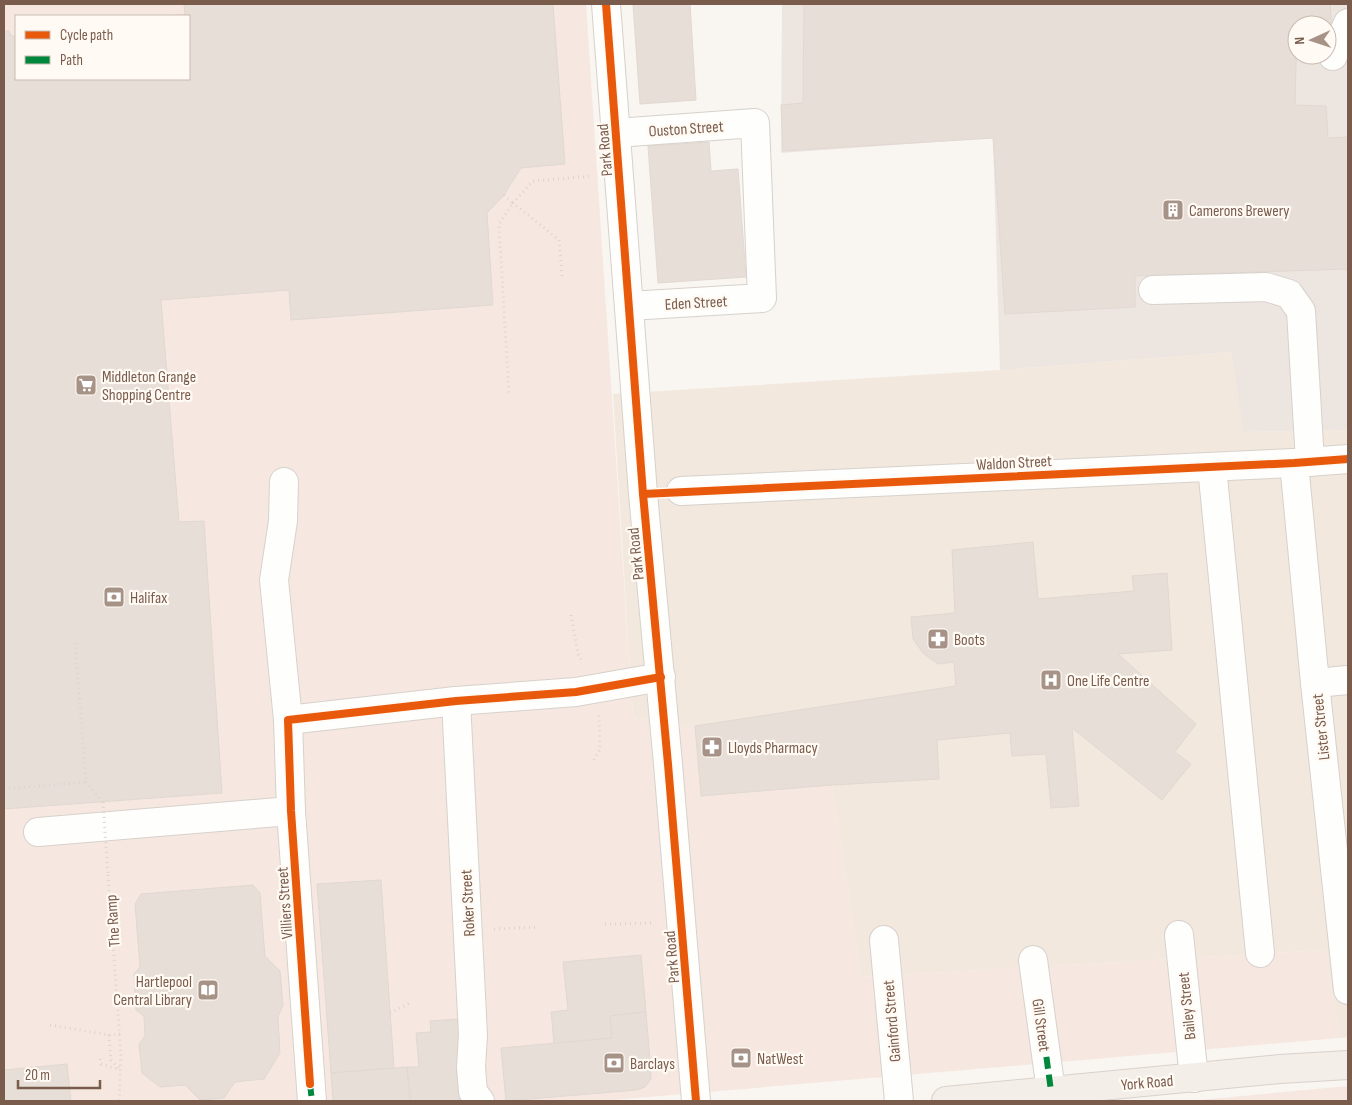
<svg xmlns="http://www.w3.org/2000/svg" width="1352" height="1105" font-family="'Sofia Sans Condensed',sans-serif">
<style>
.residential{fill:#f2e8de}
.commercial{fill:#f6e8e1;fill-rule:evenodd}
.industrial{fill:#ede5e0;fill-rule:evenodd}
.building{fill:#e6ded7;stroke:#e2d8d2}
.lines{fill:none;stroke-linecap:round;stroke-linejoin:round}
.minor-casing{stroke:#d7d1cb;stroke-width:30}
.major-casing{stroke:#dad1cc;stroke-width:30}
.path{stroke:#dcd5d0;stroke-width:3;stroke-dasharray:1 4;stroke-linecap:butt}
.minor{stroke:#fefefd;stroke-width:28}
.major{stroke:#f3eee8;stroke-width:28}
.path-bridge{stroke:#dcd5d0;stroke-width:3;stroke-dasharray:1 4;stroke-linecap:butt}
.quiet{stroke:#00873e;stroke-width:6;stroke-dasharray:12 6;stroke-linecap:butt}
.cycleway-casing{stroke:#fffaf3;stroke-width:11}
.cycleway{stroke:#e8590c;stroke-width:8}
.labels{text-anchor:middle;stroke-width:4.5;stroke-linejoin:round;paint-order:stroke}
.street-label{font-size:16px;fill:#7a5c4d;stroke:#fffaf3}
.poi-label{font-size:16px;fill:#7a5c4d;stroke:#fffaf3;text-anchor:start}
</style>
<rect width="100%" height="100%" fill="#f9f5f0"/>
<path class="residential" d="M1231,352L1243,432L1348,430V1037L1340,1038L1325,950L861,977L832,785L701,796L695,726L633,717L613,394L1000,370Z"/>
<g class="commercial">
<path d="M4,4H586L633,717L695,726L701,796L832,785L861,977L1325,950L1340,1038L602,1101H4ZM16,16H189V79H16Z"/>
<path d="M1348,1086V1101H1189Z"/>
</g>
<path class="industrial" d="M782,4H1348V430L1243,432L1231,352L1000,370L993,138L781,153ZM1297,25H1327V55H1297Z"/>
<g class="building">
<path d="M184,4H553L565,164L521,168L504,195L487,213L493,305L291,320L289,290L161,300L179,522L204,521L222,793L4,809V31H9L11,36H16V79H189V16H160L185,15Z"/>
<path d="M633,4H690L696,100L640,104Z"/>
<path d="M804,4H1330L1332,32L1327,35V25H1297L1295,105L1326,106L1328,138L1348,137V269L1135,276V307L1005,314L993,138L783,151L781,105L803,103Z"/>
<path d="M709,142L711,171L738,169L746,277L658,283L648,146Z"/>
<path d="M1033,542L1038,599L1134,591L1132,576L1167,573L1172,650L1118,654L1196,724L1175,752L1191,764L1162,800L1072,728L1079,806L1051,808L1046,754L1012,756L1010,733L937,740L939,779L832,785L701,796L695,726L956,686L954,662L938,664L923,653L913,639L911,617L955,613L952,550Z"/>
<path d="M381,880L394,1068L331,1073L317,884Z"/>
<path d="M253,885L260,893L265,956L280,971L283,1005L278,1017L280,1053L264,1079L235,1082L224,1098L200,1100L185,1085L160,1087L142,1073L139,1044L145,1036L144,1016L136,1010L134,974L140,967L135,904L141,894Z"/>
<path d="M641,955L646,1012L610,1016L612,1038L554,1044L551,1012L568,1010L563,962Z"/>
<path d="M646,1012L651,1073V1079L645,1087L637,1090L506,1101L501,1048L612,1038L610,1016Z"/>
<path d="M458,1019L465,1101H410L407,1067H419L416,1033L431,1032L430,1021Z"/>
<path d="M67,1064L71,1101H4V1070Z"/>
<path d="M407,1067L410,1101H333L331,1073Z"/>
</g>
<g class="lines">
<g class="minor-casing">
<g id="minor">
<path d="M606,4L643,494L668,764L696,1101"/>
<path d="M1333,56L1348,23"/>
<path d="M616,133L755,123L762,298L629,306"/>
<path d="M1153,290L1266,287L1289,294L1301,311L1310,462"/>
<path d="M1294,463L1315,683L1348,990"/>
<path d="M1212,467L1260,953"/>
<path d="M284,482L283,521L274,580L288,720L291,811L312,1101"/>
<path d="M681,491L1294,463L1348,459"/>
<path d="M1315,683L1348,680"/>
<path d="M456,701L473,1035L471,1067L473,1092L480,1101"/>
<path d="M288,720L456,701L576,692L661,677"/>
<path d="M38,832L291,811"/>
<path d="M1179,935L1194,1078"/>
<path d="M884,940L899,1101"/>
<path d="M1033,960L1051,1091"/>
</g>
</g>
<g class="major-casing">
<path id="major" d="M946,1101L1280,1069L1348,1065"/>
</g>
<g class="path">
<path d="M504,195L513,203L499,224L509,395"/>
<path d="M562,276L559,240L513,203L533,181L592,176"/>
<path d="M571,615L578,654L583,663"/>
<path d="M75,643L86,782"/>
<path d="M594,760L600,749L599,715"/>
<path d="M86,782L100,799"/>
<path d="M4,789L86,782"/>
<path d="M108,875L121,1056L119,1101"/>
<path d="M605,924L654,923"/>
<path d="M494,929L539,927"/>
<path d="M390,1013L410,1003"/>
<path d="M50,1025L109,1035L120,1034"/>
<path d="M109,1035L111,1060L121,1070"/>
<path d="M100,1059L101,1064L120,1070"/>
</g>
<use href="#minor" class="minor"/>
<use href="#major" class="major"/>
<path class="path-bridge" d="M103,802L108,875"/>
<g class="quiet">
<path d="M1044,1039L1051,1091"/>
<path d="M310,1084L312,1101"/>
</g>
<g class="cycleway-casing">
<g id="cycleway">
<path d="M606,4L643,494L668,764L696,1101"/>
<path d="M643,494L1294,463L1348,459"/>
<path d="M310,1084L291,811L288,720L456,701L576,692L661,677"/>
</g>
</g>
<use href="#cycleway" class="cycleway"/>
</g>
<defs>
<g id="building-square" transform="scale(1.125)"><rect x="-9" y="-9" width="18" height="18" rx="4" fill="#a69286" stroke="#fffaf3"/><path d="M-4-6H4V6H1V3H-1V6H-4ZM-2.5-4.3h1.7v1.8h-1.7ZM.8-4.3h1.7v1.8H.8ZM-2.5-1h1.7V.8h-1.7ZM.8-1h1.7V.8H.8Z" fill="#fff"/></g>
<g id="supermarket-square" transform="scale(1.125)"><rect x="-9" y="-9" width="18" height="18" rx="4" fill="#a69286" stroke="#fffaf3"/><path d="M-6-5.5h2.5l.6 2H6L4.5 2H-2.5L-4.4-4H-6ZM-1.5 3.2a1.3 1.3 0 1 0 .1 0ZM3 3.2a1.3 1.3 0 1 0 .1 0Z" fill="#fff"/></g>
<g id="bank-square" transform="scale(1.125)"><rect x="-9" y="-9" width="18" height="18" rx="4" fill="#a69286" stroke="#fffaf3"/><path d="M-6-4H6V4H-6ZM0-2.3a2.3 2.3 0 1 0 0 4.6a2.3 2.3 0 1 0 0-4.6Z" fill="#fff"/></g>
<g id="pharmacy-square" transform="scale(1.125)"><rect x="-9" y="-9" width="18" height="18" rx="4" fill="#a69286" stroke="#fffaf3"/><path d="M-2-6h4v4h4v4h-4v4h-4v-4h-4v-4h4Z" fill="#fff"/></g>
<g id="hospital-square" transform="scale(1.125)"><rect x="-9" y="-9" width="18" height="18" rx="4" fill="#a69286" stroke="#fffaf3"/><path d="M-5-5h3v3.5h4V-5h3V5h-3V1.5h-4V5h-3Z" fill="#fff"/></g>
<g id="library-square" transform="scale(1.125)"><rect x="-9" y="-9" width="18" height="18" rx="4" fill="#a69286" stroke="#fffaf3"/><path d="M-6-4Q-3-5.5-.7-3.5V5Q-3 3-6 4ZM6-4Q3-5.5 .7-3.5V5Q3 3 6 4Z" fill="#fff"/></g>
</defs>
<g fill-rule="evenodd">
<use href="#building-square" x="1173" y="210"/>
<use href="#supermarket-square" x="86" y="385"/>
<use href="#bank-square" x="114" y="597"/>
<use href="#pharmacy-square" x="938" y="639"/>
<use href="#hospital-square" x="1051" y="680"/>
<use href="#pharmacy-square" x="712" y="747"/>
<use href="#library-square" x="208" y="990"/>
<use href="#bank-square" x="741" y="1058"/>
<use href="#bank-square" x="614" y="1063"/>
</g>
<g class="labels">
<g class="street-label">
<text transform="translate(686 128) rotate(-4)" y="6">Ouston Street</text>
<text transform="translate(604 150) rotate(-95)" y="6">Park Road</text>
<text transform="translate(696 302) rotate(-3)" y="6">Eden Street</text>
<text transform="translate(1014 462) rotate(-3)" y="6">Waldon Street</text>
<text transform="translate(635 554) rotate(-96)" y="6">Park Road</text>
<text transform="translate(1320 727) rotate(-96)" y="6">Lister Street</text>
<text transform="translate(284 903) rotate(-94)" y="6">Villiers Street</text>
<text transform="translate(467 903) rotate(-93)" y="6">Roker Street</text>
<text transform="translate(112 921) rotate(-94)" y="6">The Ramp</text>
<text transform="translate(671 957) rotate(-95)" y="6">Park Road</text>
<text transform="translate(1186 1006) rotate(-96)" y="6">Bailey Street</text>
<text transform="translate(891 1021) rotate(-95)" y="6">Gainford Street</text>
<text transform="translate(1042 1025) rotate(82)" y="6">Gill Street</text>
<text transform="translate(1147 1082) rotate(-5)" y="6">York Road</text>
</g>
<g class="poi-label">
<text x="1189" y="216">Camerons Brewery</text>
<text x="102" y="382">Middleton Grange<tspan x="102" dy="18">Shopping Centre</tspan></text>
<text x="130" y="603">Halifax</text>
<text x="954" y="645">Boots</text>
<text x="1067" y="686">One Life Centre</text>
<text x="728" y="753">Lloyds Pharmacy</text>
<text x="192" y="987" text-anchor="end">Hartlepool<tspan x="192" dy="18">Central Library</tspan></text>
<text x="757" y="1064">NatWest</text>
<text x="630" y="1069">Barclays</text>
</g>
</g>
<rect width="1352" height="1105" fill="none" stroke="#7a5c4d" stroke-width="10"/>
<rect x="15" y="15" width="175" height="65" fill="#fffaf3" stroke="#cabbb1"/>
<rect x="25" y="31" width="25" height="8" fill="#e8590c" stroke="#cabbb1"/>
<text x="60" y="40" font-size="15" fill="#7a5c4d">Cycle path</text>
<rect x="25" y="56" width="25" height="8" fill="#00873e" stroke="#cabbb1"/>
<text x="60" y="65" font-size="15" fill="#7a5c4d">Path</text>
<g transform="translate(1312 40) rotate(267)"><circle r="24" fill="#fffaf3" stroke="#cabbb1"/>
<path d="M0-4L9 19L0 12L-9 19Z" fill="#a69286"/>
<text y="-8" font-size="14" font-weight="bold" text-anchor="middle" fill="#7a5c4d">N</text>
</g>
<path d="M18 1080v8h82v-8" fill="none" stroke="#7a5c4d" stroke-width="2.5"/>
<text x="25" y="1080" font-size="15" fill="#7a5c4d" stroke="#fffaf3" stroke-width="4" paint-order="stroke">20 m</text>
</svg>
